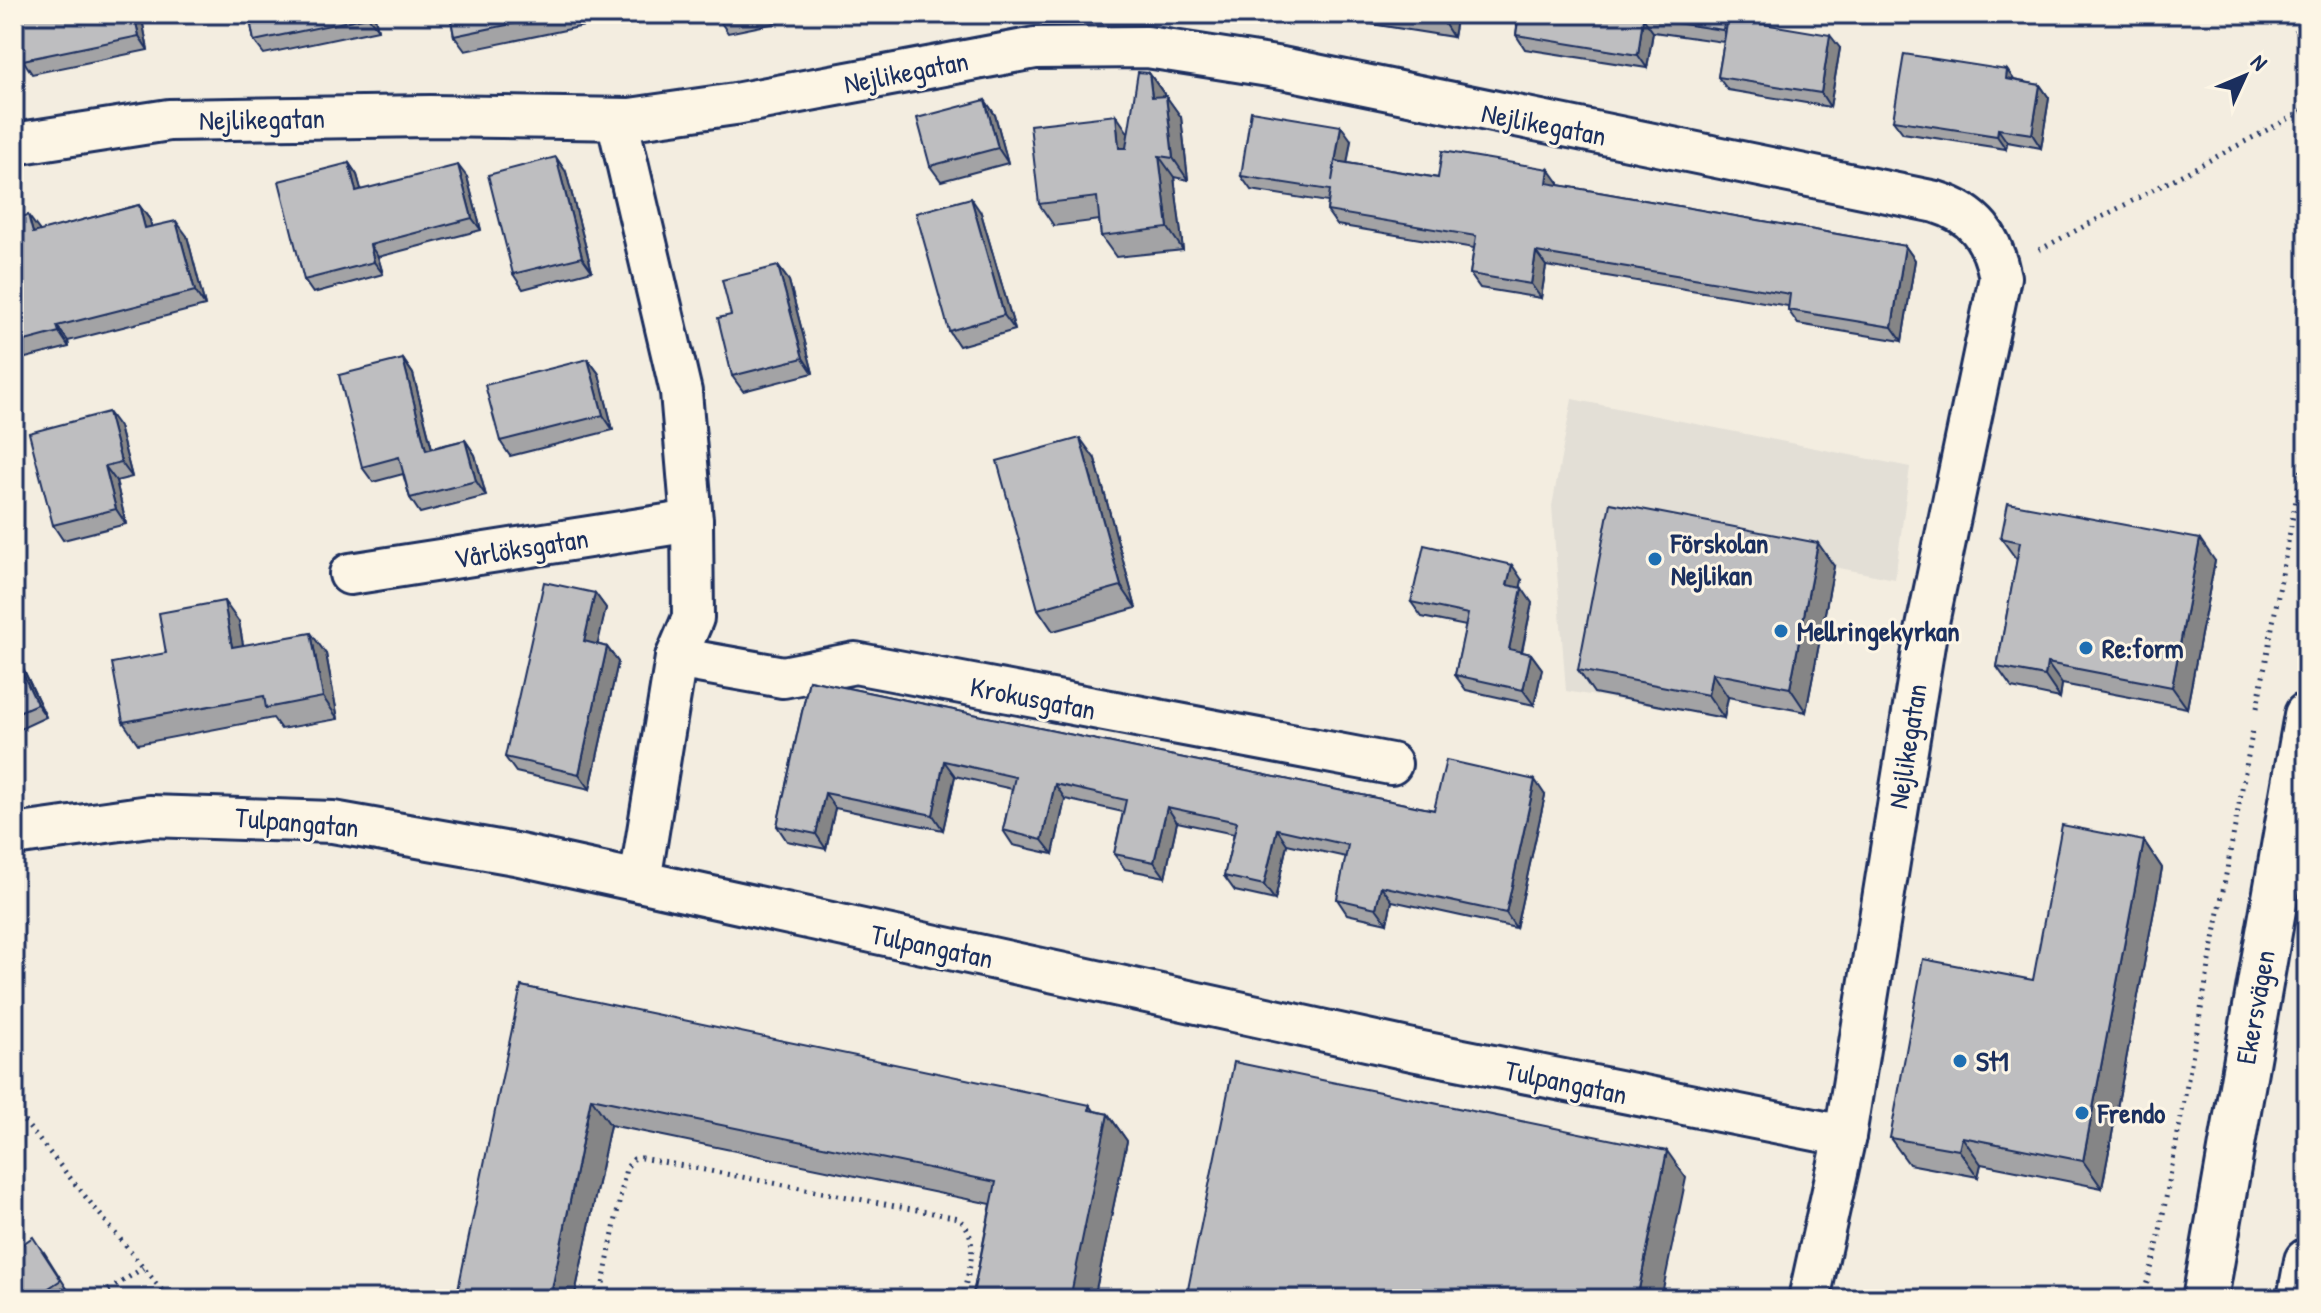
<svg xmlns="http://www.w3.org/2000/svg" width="2321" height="1313" font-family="'Patrick Hand',sans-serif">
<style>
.built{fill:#e3dfd6}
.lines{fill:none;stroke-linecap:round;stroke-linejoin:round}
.street-casing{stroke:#1b2f5e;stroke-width:46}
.secondary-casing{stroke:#1b2f5e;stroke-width:50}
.path{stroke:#1b2f5e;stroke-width:5;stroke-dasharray:2 6;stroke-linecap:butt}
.street{stroke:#fcf5e5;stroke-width:40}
.secondary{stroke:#fcf5e5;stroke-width:44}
.wall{fill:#a3a3a5;stroke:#1b2f5e;stroke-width:2}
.shaded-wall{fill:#858586;stroke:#1b2f5e;stroke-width:2}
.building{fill:#bebec0;stroke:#1b2f5e;stroke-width:2}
.poi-dot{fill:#1f6fb2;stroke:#fcf5e5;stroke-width:3}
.labels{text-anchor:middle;stroke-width:6;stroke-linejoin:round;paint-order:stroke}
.street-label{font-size:28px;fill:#1b2f5e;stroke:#fcf5e5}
.poi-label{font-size:28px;font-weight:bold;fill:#1b2f5e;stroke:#fcf5e5;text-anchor:start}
</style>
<rect width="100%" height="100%" fill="#f3ede0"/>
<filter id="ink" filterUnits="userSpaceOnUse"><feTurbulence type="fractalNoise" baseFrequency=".0125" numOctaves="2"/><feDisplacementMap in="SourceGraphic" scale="16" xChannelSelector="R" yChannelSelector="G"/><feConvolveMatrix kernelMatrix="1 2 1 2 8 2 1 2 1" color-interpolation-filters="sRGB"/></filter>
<g filter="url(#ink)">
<path class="built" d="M1572,399L1910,467L1895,579L1756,552L1724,718L1566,691L1552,506Z"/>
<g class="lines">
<g class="street-casing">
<g id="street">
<path d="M617,119L681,392L692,521L693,618L676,658L640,881"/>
<path d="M14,144L169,120L430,116L630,119L735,104L1035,48L1147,47L1282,68L1936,202C1975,214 1992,237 2000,277L1926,632L1845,1136L1809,1299"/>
<path d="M350,574L692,521"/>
<path d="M676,658L783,677L855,663L1391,764"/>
<path d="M14,835L149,816L333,822L515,854L1417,1051L1845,1136"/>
</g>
</g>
<g class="secondary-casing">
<g id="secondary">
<path d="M2205,1299L2307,715"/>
<path d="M2300,1299L2307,1261"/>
</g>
</g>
<g class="path">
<path d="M2290,14L2307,58"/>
<path d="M2039,250L2307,109"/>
<path d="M2257,708L2307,441"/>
<path d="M14,1109L169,1299"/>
<path d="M95,1299L143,1268"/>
<path d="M600,1299L626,1168L634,1159L641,1158L959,1218C982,1240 968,1271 962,1299"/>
<path d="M2142,1299L2156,1252L2253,729"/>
</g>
<use href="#street" class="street"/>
<use href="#secondary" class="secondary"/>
</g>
<g class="wall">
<path d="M141,14L148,50L32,74L23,60Z"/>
<path d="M249,14H374L378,30L264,54L254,41Z"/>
<path d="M450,14H607L608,21L465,51L454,36Z"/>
<path d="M717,14H819L728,33L718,18Z"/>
<path d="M1348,14H1457L1453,37L1353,21Z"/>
<path d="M1503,14H1737L1736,20L1840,48L1830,107L1728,90L1718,77L1724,42L1653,32L1647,68L1525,49L1516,35L1518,17Z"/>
<path d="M2007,70L2014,80L2040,85L2049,98L2041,148L2007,142L2006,149L1903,133L1893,120Z"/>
<path d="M1149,73L1181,117L1188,180L1174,177L1183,250L1116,257L1101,236L1099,220L1054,226L1039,204L1128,133Z"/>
<path d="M985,100L995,115L1008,163L941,181L930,166Z"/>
<path d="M1351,140L1347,163L1438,178L1559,183V185L1905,246L1915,260L1902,341L1798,324L1788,310V306L1546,266L1541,298L1480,288L1470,274L1474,248L1337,225L1327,211L1328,202L1251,190L1241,176Z"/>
<path d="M349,163L357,175L361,190L467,177L481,230L378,257L383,274L313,293L304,280Z"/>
<path d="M566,172L592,271L523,289L513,274Z"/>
<path d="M139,205L150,220L151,227L187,236L205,306L68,341L69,347L14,361V219L39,230V232Z"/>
<path d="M981,213L1015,330L959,346L949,331Z"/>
<path d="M778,266L789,281L813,373L743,391L732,376L731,315Z"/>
<path d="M403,359L413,374L432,448L465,440L475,455L486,496L420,513L410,498L403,474L373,482L362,467Z"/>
<path d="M588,359L599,374L613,430L510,456L500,441Z"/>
<path d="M119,427L132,477L116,481L126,524L63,540L53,525Z"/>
<path d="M1095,459L1136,608L1053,631L1038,609Z"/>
<path d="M2001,538L2215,561L2187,708L2062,684L2060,698L2012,688L1997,667L2017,560Z"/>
<path d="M1834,566L1806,712L1728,697L1724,718L1594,693L1578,670Z"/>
<path d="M1522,580L1520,588L1532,603L1522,652L1531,654L1542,669L1534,705L1466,690L1455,675L1466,626L1422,617L1411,602Z"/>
<path d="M595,593L606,608L597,644L607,647L618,662L590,789L516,772L505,757Z"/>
<path d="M239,622L243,645L326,654L338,719L281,729L273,718L138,744L123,722L166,653Z"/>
<path d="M14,649L46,717L14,732Z"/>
<path d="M809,680L1434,810L1545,795L1516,928L1392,901L1387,923L1347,914L1337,899L1346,857L1287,844L1275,900L1235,891L1224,876L1234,834L1177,822L1165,877L1125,869L1114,854L1123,812L1065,799L1053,854L1013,845L1003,830L1012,789L955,776L943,830L835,808L826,849L787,841L777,826Z"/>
<path d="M2144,841L2162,868L2102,1188L1981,1164L1978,1177L1909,1164L1890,1138L2033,980Z"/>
<path d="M521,986L1108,1114L1127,1141L1094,1299H972L991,1204L610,1125L574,1299Z"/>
<path d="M44,1252L71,1295L66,1299H14Z"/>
</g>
<g class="shaded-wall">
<path d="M134,14H141L148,50L139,36Z"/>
<path d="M368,14H374L378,30L368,17Z"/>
<path d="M1445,14H1457L1453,37L1444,23Z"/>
<path d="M1725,14H1737L1732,44L1723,30Z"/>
<path d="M1643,18L1653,32L1647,68L1638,55Z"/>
<path d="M1830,35L1840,48L1830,107L1821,93Z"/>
<path d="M2007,70L2017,84L2006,79Z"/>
<path d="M1149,73L1164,94L1167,118L1152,97Z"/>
<path d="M2040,85L2049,98L2041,148L2032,134Z"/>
<path d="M1166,96L1181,117L1188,180L1173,158Z"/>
<path d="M985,100L995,115L1008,163L998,148Z"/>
<path d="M1116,115L1131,137L1134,169L1119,148Z"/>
<path d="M1341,126L1351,140L1342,195L1332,181Z"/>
<path d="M1998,129L2007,142L2006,149L1997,136Z"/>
<path d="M1159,156L1174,177L1183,250L1168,228Z"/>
<path d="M556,157L566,172L592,271L582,257Z"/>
<path d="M349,163L357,175L365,203L356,191Z"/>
<path d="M458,165L467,177L481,230L472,218Z"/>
<path d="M1549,169L1559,183L1557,197L1547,183Z"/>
<path d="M971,198L981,213L1015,330L1004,315Z"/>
<path d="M139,205L150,220L155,243L145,228Z"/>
<path d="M28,215L39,230L43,248L33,233Z"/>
<path d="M176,221L187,236L205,306L195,291Z"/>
<path d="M370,245L378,257L383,274L374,262Z"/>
<path d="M1905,246L1915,260L1902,341L1892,327Z"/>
<path d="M1536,252L1546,266L1541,298L1531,284Z"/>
<path d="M778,266L789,281L813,373L803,358Z"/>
<path d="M57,326L68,341L69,347L59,332Z"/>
<path d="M403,359L413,374L436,465L426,450Z"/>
<path d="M588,359L599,374L613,430L603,415Z"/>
<path d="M108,412L119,427L132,477L121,462Z"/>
<path d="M1080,438L1095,459L1136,608L1121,586Z"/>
<path d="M465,440L475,455L486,496L476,481Z"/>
<path d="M105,466L116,481L126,524L116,509Z"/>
<path d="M2200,539L2215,561L2187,708L2172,687Z"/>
<path d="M1818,543L1834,566L1806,712L1790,688Z"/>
<path d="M1512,565L1522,580L1518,600L1507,585Z"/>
<path d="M1522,588L1532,603L1519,664L1509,649Z"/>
<path d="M595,593L606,608L595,656L584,641Z"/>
<path d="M224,601L239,622L247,668L232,647Z"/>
<path d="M311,633L326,654L338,719L323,697Z"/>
<path d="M607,647L618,662L590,789L579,774Z"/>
<path d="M14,649L46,717L37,704L14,655Z"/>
<path d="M1531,654L1542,669L1534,705L1523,690Z"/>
<path d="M2047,663L2062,684L2060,698L2045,676Z"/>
<path d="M1712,673L1728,697L1724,718L1708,695Z"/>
<path d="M944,761L955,776L943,830L933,815Z"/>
<path d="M1535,780L1545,795L1516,928L1506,913Z"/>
<path d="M1055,784L1065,799L1053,854L1042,840Z"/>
<path d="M825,793L835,808L826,849L816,834Z"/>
<path d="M1167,807L1177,822L1165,877L1154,862Z"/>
<path d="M1277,829L1287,844L1275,900L1264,885Z"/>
<path d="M2144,841L2162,868L2102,1188L2083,1161Z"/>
<path d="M1381,886L1392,901L1387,923L1376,908Z"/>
<path d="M591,1098L610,1125L574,1299H550Z"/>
<path d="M1090,1105L1105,1126L1108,1114L1127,1141L1094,1299H1070Z"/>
<path d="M1962,1137L1981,1164L1978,1177L1959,1150Z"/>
<path d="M1667,1151L1686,1178L1661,1299H1637Z"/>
</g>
<g class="building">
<path d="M14,14H134L139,36L23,60Z"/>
<path d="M249,14H368V17L254,41Z"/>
<path d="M450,14H559L454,36Z"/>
<path d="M717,14H736L718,18Z"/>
<path d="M1387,14H1445L1444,23Z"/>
<path d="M1519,14H1725L1723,30L1643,18L1638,55L1516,35Z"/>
<path d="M1728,18L1830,35L1821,93L1718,77Z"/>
<path d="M1904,54L2007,70L2006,79L2040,85L2032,134L1998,129L1997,136L1893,120Z"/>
<path d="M1138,72L1149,73L1152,97L1166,96L1173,158L1159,156L1168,228L1101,236L1097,197L1039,204L1030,125L1116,115L1119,148H1126Z"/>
<path d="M985,100L998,148L930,166L917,118Z"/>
<path d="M1251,111L1341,126L1332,181L1335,161L1438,178L1442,151L1549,169L1547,183L1905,246L1892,327L1788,310L1790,294L1536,252L1531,284L1470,274L1476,236L1327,211L1330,190L1241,176Z"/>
<path d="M556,157L582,257L513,274L488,175Z"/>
<path d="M349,163L356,191L458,165L472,218L370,245L374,262L304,280L279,181Z"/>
<path d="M971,198L1004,315L949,331L916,213Z"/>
<path d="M139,205L145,228L176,221L195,291L57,326L59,332L14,344V219L28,215L33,233Z"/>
<path d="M778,266L803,358L732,376L718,318L731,315L722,280Z"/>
<path d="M403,359L426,450L465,440L476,481L410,498L399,457L362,467L339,375Z"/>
<path d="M588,359L603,415L500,441L485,385Z"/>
<path d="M108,412L121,462L105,466L116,509L53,525L29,433Z"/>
<path d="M1080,438L1121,586L1038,609L997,461Z"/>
<path d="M1610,503L1818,543L1790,688L1712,673L1708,695L1578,670Z"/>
<path d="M2008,503L2200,539L2172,687L2047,663L2045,676L1997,667L2020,542L2001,538Z"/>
<path d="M1424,545L1512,565L1507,585L1522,588L1509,649L1531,654L1523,690L1455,675L1468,614L1411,602Z"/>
<path d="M544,582L595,593L584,641L607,647L579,774L505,757Z"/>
<path d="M224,601L232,647L311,633L323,697L266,708L264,696L123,722L112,663L166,653L159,613Z"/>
<path d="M14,655L37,704L14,714Z"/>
<path d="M809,680L1434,810L1446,760L1535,780L1506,913L1381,886L1376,908L1337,899L1348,845L1277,829L1264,885L1224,876L1237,822L1167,807L1154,862L1114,854L1126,800L1055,784L1042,840L1003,830L1015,777L944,761L933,815L825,793L816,834L777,826Z"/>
<path d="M2062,825L2144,841L2083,1161L1962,1137L1959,1150L1890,1138L1923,959L2033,980Z"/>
<path d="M521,986L1090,1105L1089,1110L1108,1114L1070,1299H972L996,1182L591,1098L550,1299H456Z"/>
<path d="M1234,1062L1667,1151L1637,1299H1186Z"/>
<path d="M33,1237L61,1280L32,1299H14V1250Z"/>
</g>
</g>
<g class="poi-dot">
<circle cx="1655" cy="559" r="8"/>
<circle cx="1781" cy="631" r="8"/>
<circle cx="2086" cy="648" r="8"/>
<circle cx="1960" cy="1061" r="8"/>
<circle cx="2082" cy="1113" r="8"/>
</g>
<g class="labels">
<g class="street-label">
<text transform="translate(906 72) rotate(-11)" y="10">Nejlikegatan</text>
<text transform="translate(262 119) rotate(-1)" y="10">Nejlikegatan</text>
<text transform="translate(1544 124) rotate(11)" y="10">Nejlikegatan</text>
<text transform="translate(521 548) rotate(-9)" y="10">Vårlöksgatan</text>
<text transform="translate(1033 698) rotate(11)" y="10">Krokusgatan</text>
<text transform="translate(1907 746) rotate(-81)" y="10">Nejlikegatan</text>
<text transform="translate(297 822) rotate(5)" y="10">Tulpangatan</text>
<text transform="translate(932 946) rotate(12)" y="10">Tulpangatan</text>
<text transform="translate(2255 1007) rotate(-80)" y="10">Ekersvägen</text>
<text transform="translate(1566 1082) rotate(12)" y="10">Tulpangatan</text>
</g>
<g class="poi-label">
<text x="1671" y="553">Förskolan<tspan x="1671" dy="32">Nejlikan</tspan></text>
<text x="1797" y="641">Mellringekyrkan</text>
<text x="2102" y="658">Re:form</text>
<text x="1976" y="1071">St1</text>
<text x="2098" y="1123">Frendo</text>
</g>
</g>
<rect width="2321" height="1313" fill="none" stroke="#fcf5e5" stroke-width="48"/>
<rect x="24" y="24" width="2273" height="1265" fill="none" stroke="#1b2f5e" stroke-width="3" filter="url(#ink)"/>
<g transform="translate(2245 76) rotate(46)" stroke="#fcf5e5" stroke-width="6" paint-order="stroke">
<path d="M0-6L14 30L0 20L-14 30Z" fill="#1b2f5e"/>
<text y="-12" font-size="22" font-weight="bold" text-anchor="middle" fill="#1b2f5e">N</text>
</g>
</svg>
